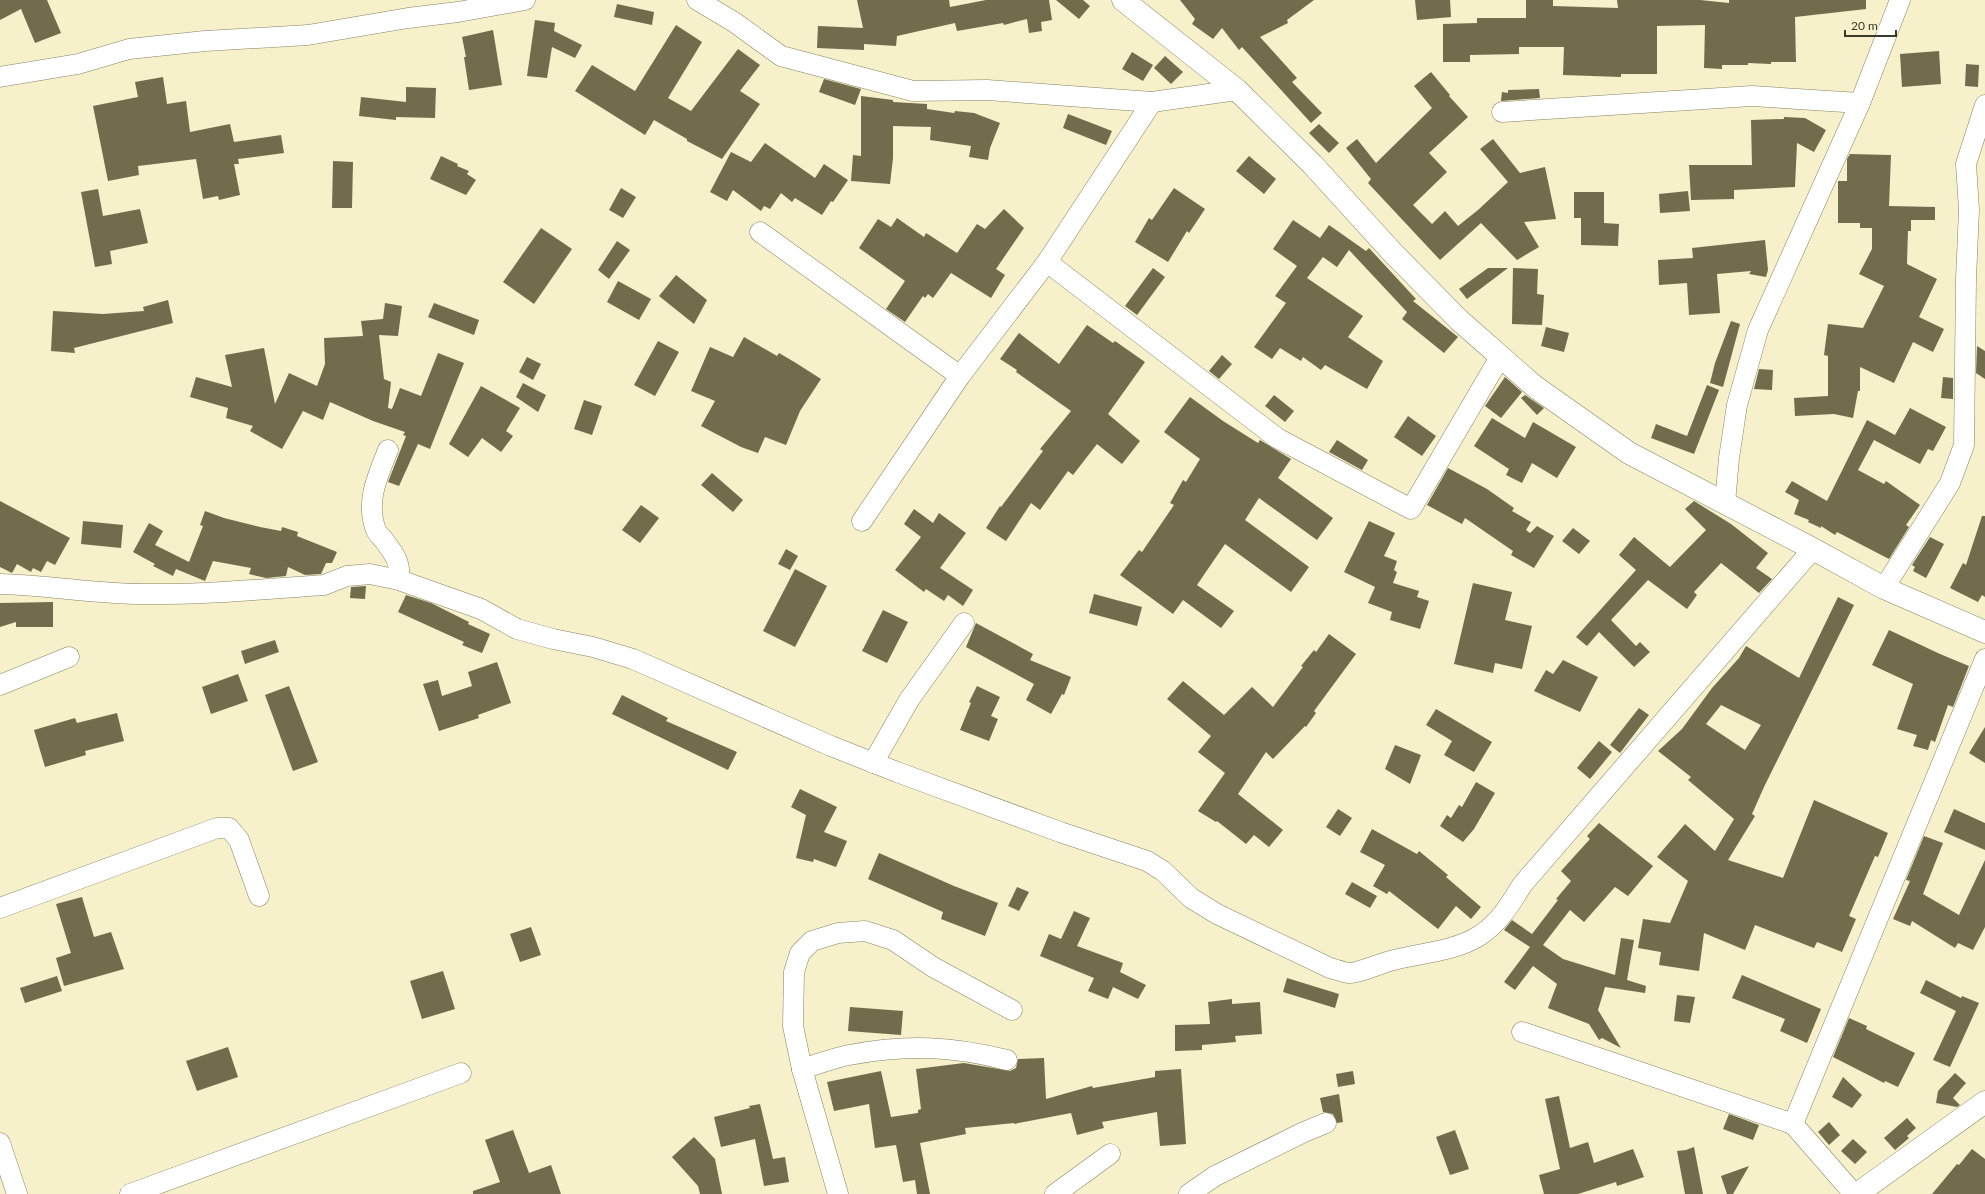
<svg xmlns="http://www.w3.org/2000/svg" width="1985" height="1194" font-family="Lato,sans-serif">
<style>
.building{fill:#716c4b;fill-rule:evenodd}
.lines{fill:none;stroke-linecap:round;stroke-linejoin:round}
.street-casing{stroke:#888361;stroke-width:21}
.secondary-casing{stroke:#888361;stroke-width:23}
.street{stroke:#fff;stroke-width:20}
.secondary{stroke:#fff;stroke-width:22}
</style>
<rect width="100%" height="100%" fill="#f6f0cb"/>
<g class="building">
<path d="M0,0H47L61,33L35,43L21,9L0,20Z"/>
<path d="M857,0H949L950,7L986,0H1049L1052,20L1041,22L1042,31L1029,33L1027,19L1004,25L1003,23L957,31L955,23L897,36L896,46L864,44V50L817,48L818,26L863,28Z"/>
<path d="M1056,0H1083L1090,6L1079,19Z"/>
<path d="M1180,0H1314L1287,20L1288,23L1260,37L1297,78L1292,82L1322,113L1311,123L1242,47L1239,50L1222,28L1213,39L1192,24L1195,19Z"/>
<path d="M1415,0H1450L1451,17L1417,20Z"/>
<path d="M1526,0H1553V6L1618,8L1617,0H1700L1729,3V0H1866V9L1795,17L1796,62H1771V64L1748,63V65H1722V69L1704,68L1705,25L1657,26V74H1621V77L1563,75L1564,47H1519V54L1470,55V62H1443V24L1477,23V18H1526Z"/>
<path d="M617,4L654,12L652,25L614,17Z"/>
<path d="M535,20L555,23L554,31L582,45L575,58L552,47L547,78L527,76Z"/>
<path d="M676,25L702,42L668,98L691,111L738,49L760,65L740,91L760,104L722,159L687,141V139L654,120L645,135L575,91L592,65L635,91Z"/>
<path d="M493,30L502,85L469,90L464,57H466L462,37Z"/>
<path d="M1939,51L1941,84L1902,87L1900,54Z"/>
<path d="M1132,52L1153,65L1143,81L1122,69Z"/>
<path d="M1165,56L1183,72L1171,84L1154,68Z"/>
<path d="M1966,64L1979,65L1978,87L1965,86Z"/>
<path d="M1431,72L1450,95L1449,96L1468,117L1429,153L1447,172L1413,205L1432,224L1445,211L1458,226L1478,210L1508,182L1480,149L1493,139L1520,173L1545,167L1556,219L1524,222L1539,247L1517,260L1481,223L1440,260L1368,183L1371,179L1346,148L1357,139L1376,163L1432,108L1414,86Z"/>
<path d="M163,77L167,104L186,101L190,132L230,124L234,142L281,135L284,153L238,159L239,164H234L240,195L219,200L218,196L203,199L196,159L138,166L139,175L108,181L93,106L138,97L135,82Z"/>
<path d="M824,79L861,89L855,105L819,92Z"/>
<path d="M406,87L436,88L435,118L396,117V120L359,116L361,97L406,102Z"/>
<path d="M1539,89L1540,98L1501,101L1502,92L1508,93V90Z"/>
<path d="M861,96L893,100V102L927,104V109L954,113L955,111L974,113L1000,123L990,148L988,160L969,157L971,146L930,140L931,127L893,126V158L890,184L851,181L853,155L861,156Z"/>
<path d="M1068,114L1112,131L1106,145L1063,128Z"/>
<path d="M1784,117L1805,118L1826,130L1814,152L1797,143L1795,187L1734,190V199L1691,200L1689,165H1752L1751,120L1784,119Z"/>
<path d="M1319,124L1339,143L1329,153L1309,133Z"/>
<path d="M765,143L815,178L824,164L848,180L833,202L831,201L822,215L795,198L792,202L781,193L770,209L764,206L761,211L733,190L727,201L710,192L731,152L751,162Z"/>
<path d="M1850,154L1891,155L1889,206L1935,207V220H1911V231H1908L1907,264L1937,279L1919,317L1944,329L1933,352L1913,342L1894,383L1860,367V391H1858L1853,418L1834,414L1795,416L1794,398L1828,396V356L1824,355L1828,324L1863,328L1884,286L1859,274L1872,249V228H1860V223H1838V181H1847V159Z"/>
<path d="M441,156L458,164L457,166L469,171L467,174L476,180L466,195L430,179Z"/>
<path d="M1249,156L1276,179L1264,194L1236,171Z"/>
<path d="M333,161L353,162L352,208H332Z"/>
<path d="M621,188L636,197L623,218L609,210Z"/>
<path d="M1174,188L1205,209L1189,233L1187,231L1168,262L1135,242L1149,218L1152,220Z"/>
<path d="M98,189L103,216L140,209L148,243L110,251L112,264L95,267L81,192Z"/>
<path d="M1688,191L1690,211L1660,213L1659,194Z"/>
<path d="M1574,192H1604V223L1619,224L1618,246L1581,245V218H1574Z"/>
<path d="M1004,209L1024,228L996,269L1005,275L991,298L951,273L933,298L928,294L925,298L923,296L905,322L886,309L905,281L859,248L878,219L891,227L897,218L924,237L926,233L957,253L977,224L985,229Z"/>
<path d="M1293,220L1320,238L1329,225L1366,251L1369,248L1416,299L1413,301L1458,337L1444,353L1402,319L1407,312L1349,250L1337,267L1323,257L1307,278L1363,316L1348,337L1383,361L1367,389L1325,365L1321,370L1303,357L1301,361L1280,348L1272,359L1254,347L1286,303L1275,296L1297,266L1273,249Z"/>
<path d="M541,228L572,249L534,304L503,282Z"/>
<path d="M1765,240L1768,270L1766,277L1749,274L1751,271L1717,274L1720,313L1689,315L1687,283L1659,285L1658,260L1693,258L1692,248Z"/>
<path d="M617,241L630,250L609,279L598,270Z"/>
<path d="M1153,268L1165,277L1137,315L1125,306Z"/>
<path d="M1488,268H1508L1467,299L1459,289Z"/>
<path d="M1513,268L1538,269L1537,294L1544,295L1542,325L1512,324Z"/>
<path d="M676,275L707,300L694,324L659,296Z"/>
<path d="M618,281L651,299L639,320L607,302Z"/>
<path d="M168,300L173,323L74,348L75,353L51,351L53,311L103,314L144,311L143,307Z"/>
<path d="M385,303L402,306L398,336L379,335L384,379L391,382L388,408L392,409L400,388L421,396L438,353L464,363L430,449L418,444L399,486L388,482L406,436L403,435L405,432L373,421L330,402L323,420L303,411L282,449L250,431L253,426L226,418L228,408L190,397L196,377L232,387L225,355L264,348L275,404L289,373L317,386L325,364L324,338L363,336L361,321L383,319Z"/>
<path d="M434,303L479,320L474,335L428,317Z"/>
<path d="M1731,321L1740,324L1723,387L1710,383L1715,363Z"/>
<path d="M1087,325L1113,343L1115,341L1145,362L1108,414L1140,441L1122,464L1097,444L1073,475L1068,471L1040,510L1031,503L1006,541L986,528L1000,506L1001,507L1043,451L1040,449L1071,411L1016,372L1017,370L1000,359L1019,333L1059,364Z"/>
<path d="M1546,327L1569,333L1564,352L1541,346Z"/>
<path d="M744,337L777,356L779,353L796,363L821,379L800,411L786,445L765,437L758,453L741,447L701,426L715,401L691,391L710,347L733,357Z"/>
<path d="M658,341L679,352L655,396L634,385Z"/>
<path d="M1977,346L1985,351V379L1976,373Z"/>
<path d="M1222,355L1232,364L1219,379L1209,371Z"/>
<path d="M527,357L541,364L533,380L519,372Z"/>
<path d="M1759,369L1773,370L1772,390L1754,389Z"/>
<path d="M1505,377L1522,392L1501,418L1485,406Z"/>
<path d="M1943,377L1953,378V399L1941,398Z"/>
<path d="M523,383L546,395L538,412L516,397Z"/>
<path d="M1707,385L1719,390L1694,454L1651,438L1656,424L1687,436Z"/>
<path d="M481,386L520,408L506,431L513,436L501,452L482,438L468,457L449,444Z"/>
<path d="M1274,395L1294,411L1285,422L1265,406Z"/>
<path d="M1525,395L1544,408L1537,415L1521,398Z"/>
<path d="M1190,397L1223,421L1258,443L1260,440L1291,459L1278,478L1333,518L1317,540L1259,498L1245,520L1309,567L1291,592L1225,544L1197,585L1234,611L1221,628L1183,600L1173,614L1120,575L1139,550L1142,552L1174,505L1170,503L1183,480L1186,482L1200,459L1164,432Z"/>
<path d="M584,400L602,406L592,435L574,429Z"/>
<path d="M1910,408L1946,427L1933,451L1928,449L1920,464L1874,440L1858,470L1884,484L1886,481L1920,505L1906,525L1909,527L1889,559L1837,532L1835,535L1821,526V528L1808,522L1809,520L1794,514L1799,500L1785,492L1792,481L1827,501L1867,420L1895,435Z"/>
<path d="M1408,416L1436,436L1422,456L1394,437Z"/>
<path d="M1492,418L1525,438L1533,422L1576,447L1557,478L1532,463L1522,483L1506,475L1509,469L1474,446Z"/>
<path d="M1337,440L1368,460L1362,470L1329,452Z"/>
<path d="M1448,468L1487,489L1514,508L1512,511L1531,522L1526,530L1530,533L1537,526L1554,536L1534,568L1511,555L1513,551L1465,518L1462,524L1427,505Z"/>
<path d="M712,473L743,500L733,512L701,485Z"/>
<path d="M0,501L70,538L55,565L47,561L41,572L33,568L31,572L17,564L12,573L0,567Z"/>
<path d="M1694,501L1731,524L1768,553L1756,568L1772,579L1759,593L1721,563L1694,592L1697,595L1687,609L1648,580L1611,620L1636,646L1640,642L1650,652L1634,667L1599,632L1587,646L1576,637L1636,570L1619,555L1634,537L1670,567L1706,530L1685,509Z"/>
<path d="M641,505L659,518L640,543L622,530Z"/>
<path d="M914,509L933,523L939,513L966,533L940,568L973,590L963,606L948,595L944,601L926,589L924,592L895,570L921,537L904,524Z"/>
<path d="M205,511L224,518L260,527L281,531L282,527L298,532L297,536L337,552L332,563H326L321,574L305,575L288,567L286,576L266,578L249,574L251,568L213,561L205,581L176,569L173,576L153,566L155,564L133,552L149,523L163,531L155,545L189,562L203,526L200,525Z"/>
<path d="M1982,516H1985V597L1982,595L1978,602L1950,588L1963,563L1966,565Z"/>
<path d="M83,521L123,525L121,548L81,544Z"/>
<path d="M1369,521L1395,533L1384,556L1397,561L1394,570L1397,572L1393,583L1419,591L1417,597L1429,601L1420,629L1390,620L1392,612L1368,603L1375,587L1344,572Z"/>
<path d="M1573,528L1590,541L1579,554L1562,541Z"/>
<path d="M1930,537L1944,544L1926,578L1913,571L1915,567L1912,565Z"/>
<path d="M786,549L798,556L790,570L778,564Z"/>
<path d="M795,569L827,586L795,647L763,631Z"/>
<path d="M1473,583L1512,592L1505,620L1532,626L1522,669L1495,663L1493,673L1454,664Z"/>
<path d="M366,586L365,599L350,598L351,587Z"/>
<path d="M1094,594L1142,607L1137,626L1089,613Z"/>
<path d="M406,595L431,603L469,622L468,624L490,634L482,653L462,645L464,642L398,612Z"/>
<path d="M1838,597L1854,605L1764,787L1752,814L1755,816L1728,860L1783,878L1814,800L1888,833L1878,857L1875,856L1849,916L1856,919L1842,952L1817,942L1814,948L1755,925L1745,950L1704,933L1699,971L1659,965L1661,952L1638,948L1643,919L1670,923L1688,881L1657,857L1685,824L1715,851L1734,819L1688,780L1691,777L1658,751L1682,729L1712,688L1739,658L1746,646L1799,678ZM1721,705L1761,725L1745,750L1706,724Z"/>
<path d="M53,602V627H16V622L0,627V603Z"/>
<path d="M883,610L908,622L887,663L862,651Z"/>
<path d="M976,623L1033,654L1030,660L1071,677L1064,695L1062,694L1051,714L1026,700L1034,684L966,647Z"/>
<path d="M1889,630L1940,654L1969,666L1953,707L1948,705L1935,742L1931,740L1928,750L1913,746L1917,735L1897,729L1913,684L1872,665Z"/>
<path d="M1329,634L1356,654L1314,711L1316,713L1306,727L1305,726L1273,759L1266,752L1238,794L1283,830L1269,847L1254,835L1246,844L1217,821L1216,822L1198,811L1225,773L1198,752L1211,736L1167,699L1183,681L1224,715L1252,687L1273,707L1303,667L1301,666L1314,650L1316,652Z"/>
<path d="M275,640L279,652L245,664L241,651Z"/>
<path d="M1563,660L1598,677L1580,712L1534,691L1546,670L1553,674Z"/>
<path d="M497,662L511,703L478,715L479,718L439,731L423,684L438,680L442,696L472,686L468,672Z"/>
<path d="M238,674L248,701L211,714L202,687Z"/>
<path d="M289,686L318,762L293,771L265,695Z"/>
<path d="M977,686L1000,697L991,716L998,719L989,741L960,730L971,703L969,702Z"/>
<path d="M622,695L668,718L666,721L737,752L728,770L612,714Z"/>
<path d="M1639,708L1649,715L1620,753L1610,745Z"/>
<path d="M1436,709L1492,742L1474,772L1444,755L1452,741L1426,725Z"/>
<path d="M117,713L124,741L85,751L86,755L45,767L34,730L75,718L77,723Z"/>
<path d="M1985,727V763L1969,753Z"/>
<path d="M1599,741L1612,752L1590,779L1577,768Z"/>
<path d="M1395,745L1421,755L1410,784L1385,769Z"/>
<path d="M1476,782L1495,793L1474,829L1463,842L1440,826L1447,815L1451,818L1459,805L1462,807Z"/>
<path d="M800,789L837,807L824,832L847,841L836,867L814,859L813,862L796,858L806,815L791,807Z"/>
<path d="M1338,809L1352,818L1340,836L1326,827Z"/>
<path d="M1954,809L1985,823V850L1944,832Z"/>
<path d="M1599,823L1653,866L1628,896L1615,887L1584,922L1570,910L1543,945L1563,959L1615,975L1621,938L1634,940L1627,980L1646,986L1645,993L1605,987L1598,1010L1621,1048L1602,1038L1599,1040L1589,1024L1548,1008L1557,984L1533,966L1515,990L1504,982L1530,947L1504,930L1512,920L1532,934L1558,900L1556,899L1571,881L1561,871L1590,839L1587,836Z"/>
<path d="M1372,829L1417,854L1419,851L1448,875L1446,877L1481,907L1471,919L1456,906L1438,929L1389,891L1387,894L1373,886L1385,865L1360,852Z"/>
<path d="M1924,836L1943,843L1923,894L1959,915L1985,860V927L1973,950L1958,943L1955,948L1912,921L1910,926L1893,919L1910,881L1906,880Z"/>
<path d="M879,853L954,886L998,903L985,936L941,919L943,912L868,879Z"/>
<path d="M1352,882L1377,896L1370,908L1345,894Z"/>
<path d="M1017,887L1029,892L1019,911L1008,906Z"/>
<path d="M82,897L94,937L111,932L124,969L64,986L56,958L71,953L56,904Z"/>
<path d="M1074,911L1090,918L1077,946L1123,963L1120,972L1146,985L1138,999L1113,987L1108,999L1088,991L1094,978L1040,956L1049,934L1061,939Z"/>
<path d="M531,927L541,955L520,962L510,934Z"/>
<path d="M443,971L455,1009L422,1019L410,981Z"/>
<path d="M1742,975L1821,1009L1807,1043L1780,1031L1785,1019L1732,998Z"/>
<path d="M57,976L62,991L25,1003L20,988Z"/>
<path d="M1287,978L1339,994L1335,1008L1283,992Z"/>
<path d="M1926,980L1961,998L1962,996L1979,1003L1950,1067L1933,1060L1956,1011L1920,993Z"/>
<path d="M1677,995L1695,997L1690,1023L1674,1021Z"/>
<path d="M1232,999V1004L1260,1002L1262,1034L1235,1036L1236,1042L1202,1045V1050L1175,1051V1025L1210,1024L1208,1002Z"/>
<path d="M850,1007L903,1011L901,1035L848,1031Z"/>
<path d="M1849,1018L1867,1026L1866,1029L1915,1053L1898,1087L1885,1081L1884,1083L1833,1057Z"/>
<path d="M228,1047L238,1077L197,1091L186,1061Z"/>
<path d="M1044,1058L1046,1099L1092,1086L1093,1088L1155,1077V1071L1181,1069L1186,1144L1160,1146L1157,1112L1102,1122L1104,1128L1077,1135L1071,1113L1014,1124V1123L965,1128L966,1134L920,1143L930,1194H917L915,1180L903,1182L896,1145L875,1148L869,1104L834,1111L827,1082L881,1071L891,1117L918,1113V1110L921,1109L916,1069L964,1063L1010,1071L1016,1068L1018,1059Z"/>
<path d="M1353,1071L1355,1084L1338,1087L1336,1074Z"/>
<path d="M1955,1073L1966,1083L1953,1098L1960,1105L1957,1107L1936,1103L1938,1091Z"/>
<path d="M1843,1077L1862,1095L1852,1108L1832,1097Z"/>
<path d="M1339,1094L1343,1122L1337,1123L1333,1114L1323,1112L1320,1098Z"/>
<path d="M1559,1096L1570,1148L1588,1142L1594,1163L1633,1149L1644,1177L1617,1186L1616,1182L1578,1194H1544L1539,1175L1560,1169L1545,1099Z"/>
<path d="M760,1104L773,1159L785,1157L789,1182L764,1186L755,1139L721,1147L714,1117L750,1108L749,1106Z"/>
<path d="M1729,1114L1759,1125L1753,1140L1723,1129Z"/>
<path d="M1907,1118L1916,1128L1907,1136L1909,1138L1895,1150L1884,1138Z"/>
<path d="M1829,1122L1840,1135L1829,1145L1818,1132Z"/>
<path d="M513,1130L529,1173L551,1165L561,1194H473V1191L500,1182L485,1140Z"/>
<path d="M1455,1130L1469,1169L1450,1175L1436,1137Z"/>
<path d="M694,1137L715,1159L722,1194H700L698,1186L672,1157Z"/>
<path d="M1853,1139L1867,1152L1855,1164L1841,1151Z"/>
<path d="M1694,1147L1703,1194H1685L1677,1151L1686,1150Z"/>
<path d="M1972,1149L1985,1159V1194H1932L1957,1164L1959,1165Z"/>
<path d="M1749,1166L1733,1194H1727L1721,1176Z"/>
</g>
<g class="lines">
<g class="street-casing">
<g id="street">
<path d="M697,0L734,22L781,56L913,91L987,90L1152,102L1237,90"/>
<path d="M0,77L78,64L129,49L205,41L308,35L408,18L458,12L525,0"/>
<path d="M1502,112L1752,96L1860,103"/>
<path d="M760,232L960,376"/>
<path d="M1047,262L1277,438L1411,509L1500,357"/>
<path d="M388,450C378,475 365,502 376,530C377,533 380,536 383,539C394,554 401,561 399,580"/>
<path d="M1725,503L1729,458L1737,405L1758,330L1860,103L1900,0"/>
<path d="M862,521L960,376L1047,262L1152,102"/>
<path d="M0,584C48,585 95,594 142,594C203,595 264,589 324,585L347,576L370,574L399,580L481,609L517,629L553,639L593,647L633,659L831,746L897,772L1060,832L1147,861L1163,871L1191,898L1217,914L1330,968C1338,970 1348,975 1356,972C1369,969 1381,963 1394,960C1422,953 1455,951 1479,936C1499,923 1510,905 1522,885L1813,549"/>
<path d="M1884,588L1950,483L1964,445L1966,279L1969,210L1966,164L1985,105"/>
<path d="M0,685L69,657"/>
<path d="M873,763L909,700L964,623"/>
<path d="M0,908L217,828H229L239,840L259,896"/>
<path d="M1522,1032L1793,1124L1854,1194"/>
<path d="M802,1069C818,1064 834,1058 849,1055C906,1044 952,1046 1007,1060"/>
<path d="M1793,1124L1985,659"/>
<path d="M0,1143L17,1194"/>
<path d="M130,1194L461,1073"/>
<path d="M838,1194L802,1069L793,1026L794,972L800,953L812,941L838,933L865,931L893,940L933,967L1012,1010"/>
<path d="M1055,1194L1110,1154"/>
<path d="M1189,1194L1215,1176L1304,1132L1326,1123"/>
</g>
</g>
<g class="secondary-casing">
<g id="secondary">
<path d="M1123,0L1237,90L1312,164L1392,252L1459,320L1534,386L1629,453L1813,549L1884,588L1985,632"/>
<path d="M1857,1194L1985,1102"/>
</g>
</g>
<use href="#street" class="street"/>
<use href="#secondary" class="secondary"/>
</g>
<path d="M1845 30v6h51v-6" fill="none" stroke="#3b392a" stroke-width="2"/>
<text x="1851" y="30" font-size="12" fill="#3b392a" stroke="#f6f0cb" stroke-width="3" paint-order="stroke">20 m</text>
</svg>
